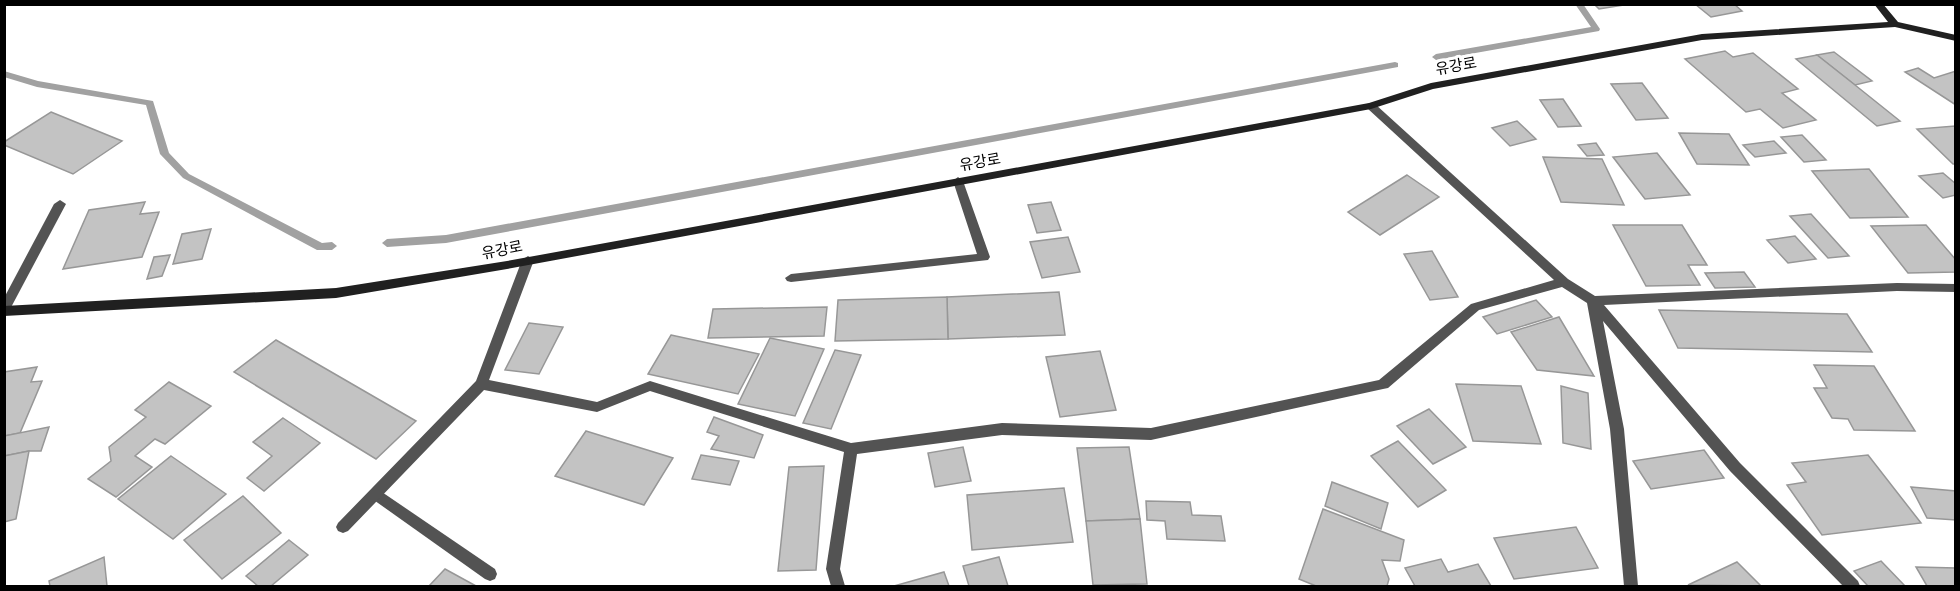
<svg xmlns="http://www.w3.org/2000/svg" width="1960" height="591" font-family="Signika,'Noto Sans KR',sans-serif">
<style>
.lines{fill:none;stroke-linecap:round;stroke-linejoin:round}
.stream{fill:#a1a1a1;fill-rule:evenodd}
.building{fill:#c3c3c3;stroke:#979797;stroke-width:1.5}
.lane{fill:#535353;fill-rule:evenodd}
.street{fill:#535353;fill-rule:evenodd}
.secondary{fill:#202020;fill-rule:evenodd}
.labels{text-anchor:middle;stroke-width:6;stroke-linejoin:round;paint-order:stroke}
.street-label{font-size:15px;fill:#000;stroke:#fff}
</style>
<rect width="100%" height="100%" fill="#fff"/>
<g class="lines">
<g class="stream">
<path d="M1575,4H1583L1600,29L1599,31L1436,60L1432,57L1436,54L1591,27Z"/>
<path d="M1395,62L1398,63V67L446,243L387,247L382,243L387,239L446,235Z"/>
<path d="M4,71L38,81L153,101L169,153L189,174L322,243L332,242L337,246L332,250H317L183,178L160,154L146,105L37,87L4,77Z"/>
</g>
</g>
<g class="building">
<path d="M1594,4H1630L1599,9Z"/>
<path d="M1695,4H1734L1742,11L1711,17Z"/>
<path d="M1725,51L1733,57L1753,53L1798,89L1782,93L1816,120L1783,128L1760,109L1746,112L1685,59Z"/>
<path d="M1834,52L1872,81L1855,85L1817,55Z"/>
<path d="M1817,55L1855,85L1900,121L1877,126L1796,59Z"/>
<path d="M1918,68L1934,78L1956,71V105L1905,72Z"/>
<path d="M1642,83L1668,118L1636,120L1611,84Z"/>
<path d="M1563,99L1581,126L1558,127L1540,100Z"/>
<path d="M51,112L122,141L73,174L4,145V142Z"/>
<path d="M1517,121L1536,139L1510,146L1492,128Z"/>
<path d="M1955,126L1956,164H1953L1917,129Z"/>
<path d="M1679,133L1729,134L1749,165L1697,164Z"/>
<path d="M1802,135L1826,160L1804,162L1781,137Z"/>
<path d="M1774,141L1786,153L1755,157L1743,145Z"/>
<path d="M1596,143L1604,155L1587,156L1578,145Z"/>
<path d="M1657,153L1690,195L1645,199L1613,157Z"/>
<path d="M1543,157L1602,159L1624,205L1561,202Z"/>
<path d="M1869,169L1908,217L1850,218L1812,171Z"/>
<path d="M1943,173L1956,184V195L1943,198L1919,176Z"/>
<path d="M1407,175L1439,197L1380,235L1348,212Z"/>
<path d="M145,202L140,214L159,212L142,257L63,269L89,210Z"/>
<path d="M1051,202L1061,230L1037,233L1028,205Z"/>
<path d="M1811,214L1849,256L1828,258L1790,216Z"/>
<path d="M1613,225H1682L1707,265H1688L1700,285L1646,286Z"/>
<path d="M1926,225L1956,260V272L1908,273L1871,226Z"/>
<path d="M211,229L202,259L173,264L182,234Z"/>
<path d="M1795,236L1816,259L1788,263L1767,240Z"/>
<path d="M1068,237L1080,272L1042,278L1030,242Z"/>
<path d="M1432,251L1458,297L1430,300L1404,254Z"/>
<path d="M170,255L162,276L147,279L154,257Z"/>
<path d="M1744,272L1755,287L1715,288L1705,273Z"/>
<path d="M1059,292L1065,335L948,339L947,297Z"/>
<path d="M947,297L948,339L835,341L838,300Z"/>
<path d="M1536,300L1552,317L1497,334L1483,317Z"/>
<path d="M827,307L824,336L708,338L713,309Z"/>
<path d="M1659,310L1847,314L1872,352L1678,348Z"/>
<path d="M1559,317L1594,376L1537,370L1511,332Z"/>
<path d="M529,323L563,327L539,374L505,370Z"/>
<path d="M671,335L759,354L738,394L648,374Z"/>
<path d="M770,338L824,349L795,416L738,404Z"/>
<path d="M276,340L416,421L376,459L234,372Z"/>
<path d="M835,350L861,355L831,429L803,423Z"/>
<path d="M1100,351L1116,410L1060,417L1046,357Z"/>
<path d="M1814,365L1874,366L1915,431L1854,430L1848,419L1832,418L1814,388H1827Z"/>
<path d="M37,367L31,382L42,381L20,433L4,436V372Z"/>
<path d="M169,382L211,406L165,444L155,439L135,456L152,467L116,497L88,479L111,461L109,447L146,417L135,410Z"/>
<path d="M1456,384L1521,386L1541,444L1473,441Z"/>
<path d="M1561,386L1588,393L1591,449L1563,443Z"/>
<path d="M1429,409L1466,447L1433,464L1397,426Z"/>
<path d="M714,417L763,435L754,458L711,449L719,436L707,432Z"/>
<path d="M283,418L320,443L264,491L247,478L272,456L253,442Z"/>
<path d="M49,427L41,451H29L4,456V436Z"/>
<path d="M586,431L673,458L644,505L555,476Z"/>
<path d="M1398,441L1446,490L1418,507L1371,456Z"/>
<path d="M963,447L971,481L935,487L928,453Z"/>
<path d="M1129,447L1140,519L1086,521L1077,448Z"/>
<path d="M1704,450L1724,478L1651,489L1633,461Z"/>
<path d="M29,451L16,519L4,522V456Z"/>
<path d="M701,455L739,461L730,485L692,479Z"/>
<path d="M1868,455L1921,523L1822,535L1787,485L1806,482L1792,463Z"/>
<path d="M171,456L226,494L173,539L118,499Z"/>
<path d="M824,466L816,570L778,571L789,467Z"/>
<path d="M1332,482L1388,503L1381,529L1325,506Z"/>
<path d="M1911,487L1956,491V520L1927,518Z"/>
<path d="M1064,488L1073,542L972,550L967,495Z"/>
<path d="M243,496L281,533L222,579L184,540Z"/>
<path d="M1146,501L1190,502L1192,515L1221,516L1225,541L1167,539L1165,521L1147,520Z"/>
<path d="M1323,509L1404,540L1400,561L1382,560L1389,579L1387,586H1316L1299,579Z"/>
<path d="M1140,519L1147,584L1093,585L1086,521Z"/>
<path d="M1576,527L1598,568L1514,579L1494,538Z"/>
<path d="M289,540L308,555L271,586H258L246,576Z"/>
<path d="M104,557L107,586H50L49,581Z"/>
<path d="M999,557L1008,586H969L963,566Z"/>
<path d="M1441,559L1448,572L1478,564L1491,586H1415L1405,568Z"/>
<path d="M1881,561L1905,586H1868L1854,571Z"/>
<path d="M1737,562L1761,586L1688,585Z"/>
<path d="M1916,567L1956,568V586H1927Z"/>
<path d="M445,569L476,586H429Z"/>
<path d="M944,572L949,586H894Z"/>
</g>
<g class="lines">
<g class="lane">
<path d="M958,177L963,181L990,257L988,260L791,282L787,281L785,278L791,274L977,254L953,181Z"/>
<path d="M60,200L66,204L8,313L4,314V298L54,204Z"/>
<path d="M376,488L495,569L497,574L495,579L490,581L485,579L371,498L369,494L371,490Z"/>
</g>
<path class="street" d="M1371,103L1375,104L1568,279L1595,296L1897,283L1956,284V292L1897,291L1604,305L1740,463L1858,581L1860,586H1843L1730,471L1603,321L1624,429L1638,586H1624L1610,429L1587,303L1562,287L1479,310L1388,388L1383,389L1151,440L1002,435L857,454L840,569L845,586H831L826,569L844,452L650,391L597,412L484,390L348,531L343,533L338,531L336,527L338,523L476,381L522,260L528,256L534,260L489,380L597,402L650,381L851,443L1002,423L1151,428L1379,380L1471,304L1554,280L1367,108V104Z"/>
<path class="secondary" d="M1874,4H1883L1898,22L1956,35V41L1895,27L1702,40L1433,89L1371,109L507,269L336,298L4,316V306L336,288L507,261L1369,103L1431,83L1702,34L1888,22Z"/>
</g>
<g class="labels">
<g class="street-label">
<text transform="translate(1456 66) rotate(-10)" y="5">유강로</text>
<text transform="translate(980 162) rotate(-10)" y="5">유강로</text>
<text transform="translate(502 250) rotate(-11)" y="5">유강로</text>
</g>
</g>
<rect width="1960" height="591" fill="none" stroke="#000000" stroke-width="12"/>
</svg>
